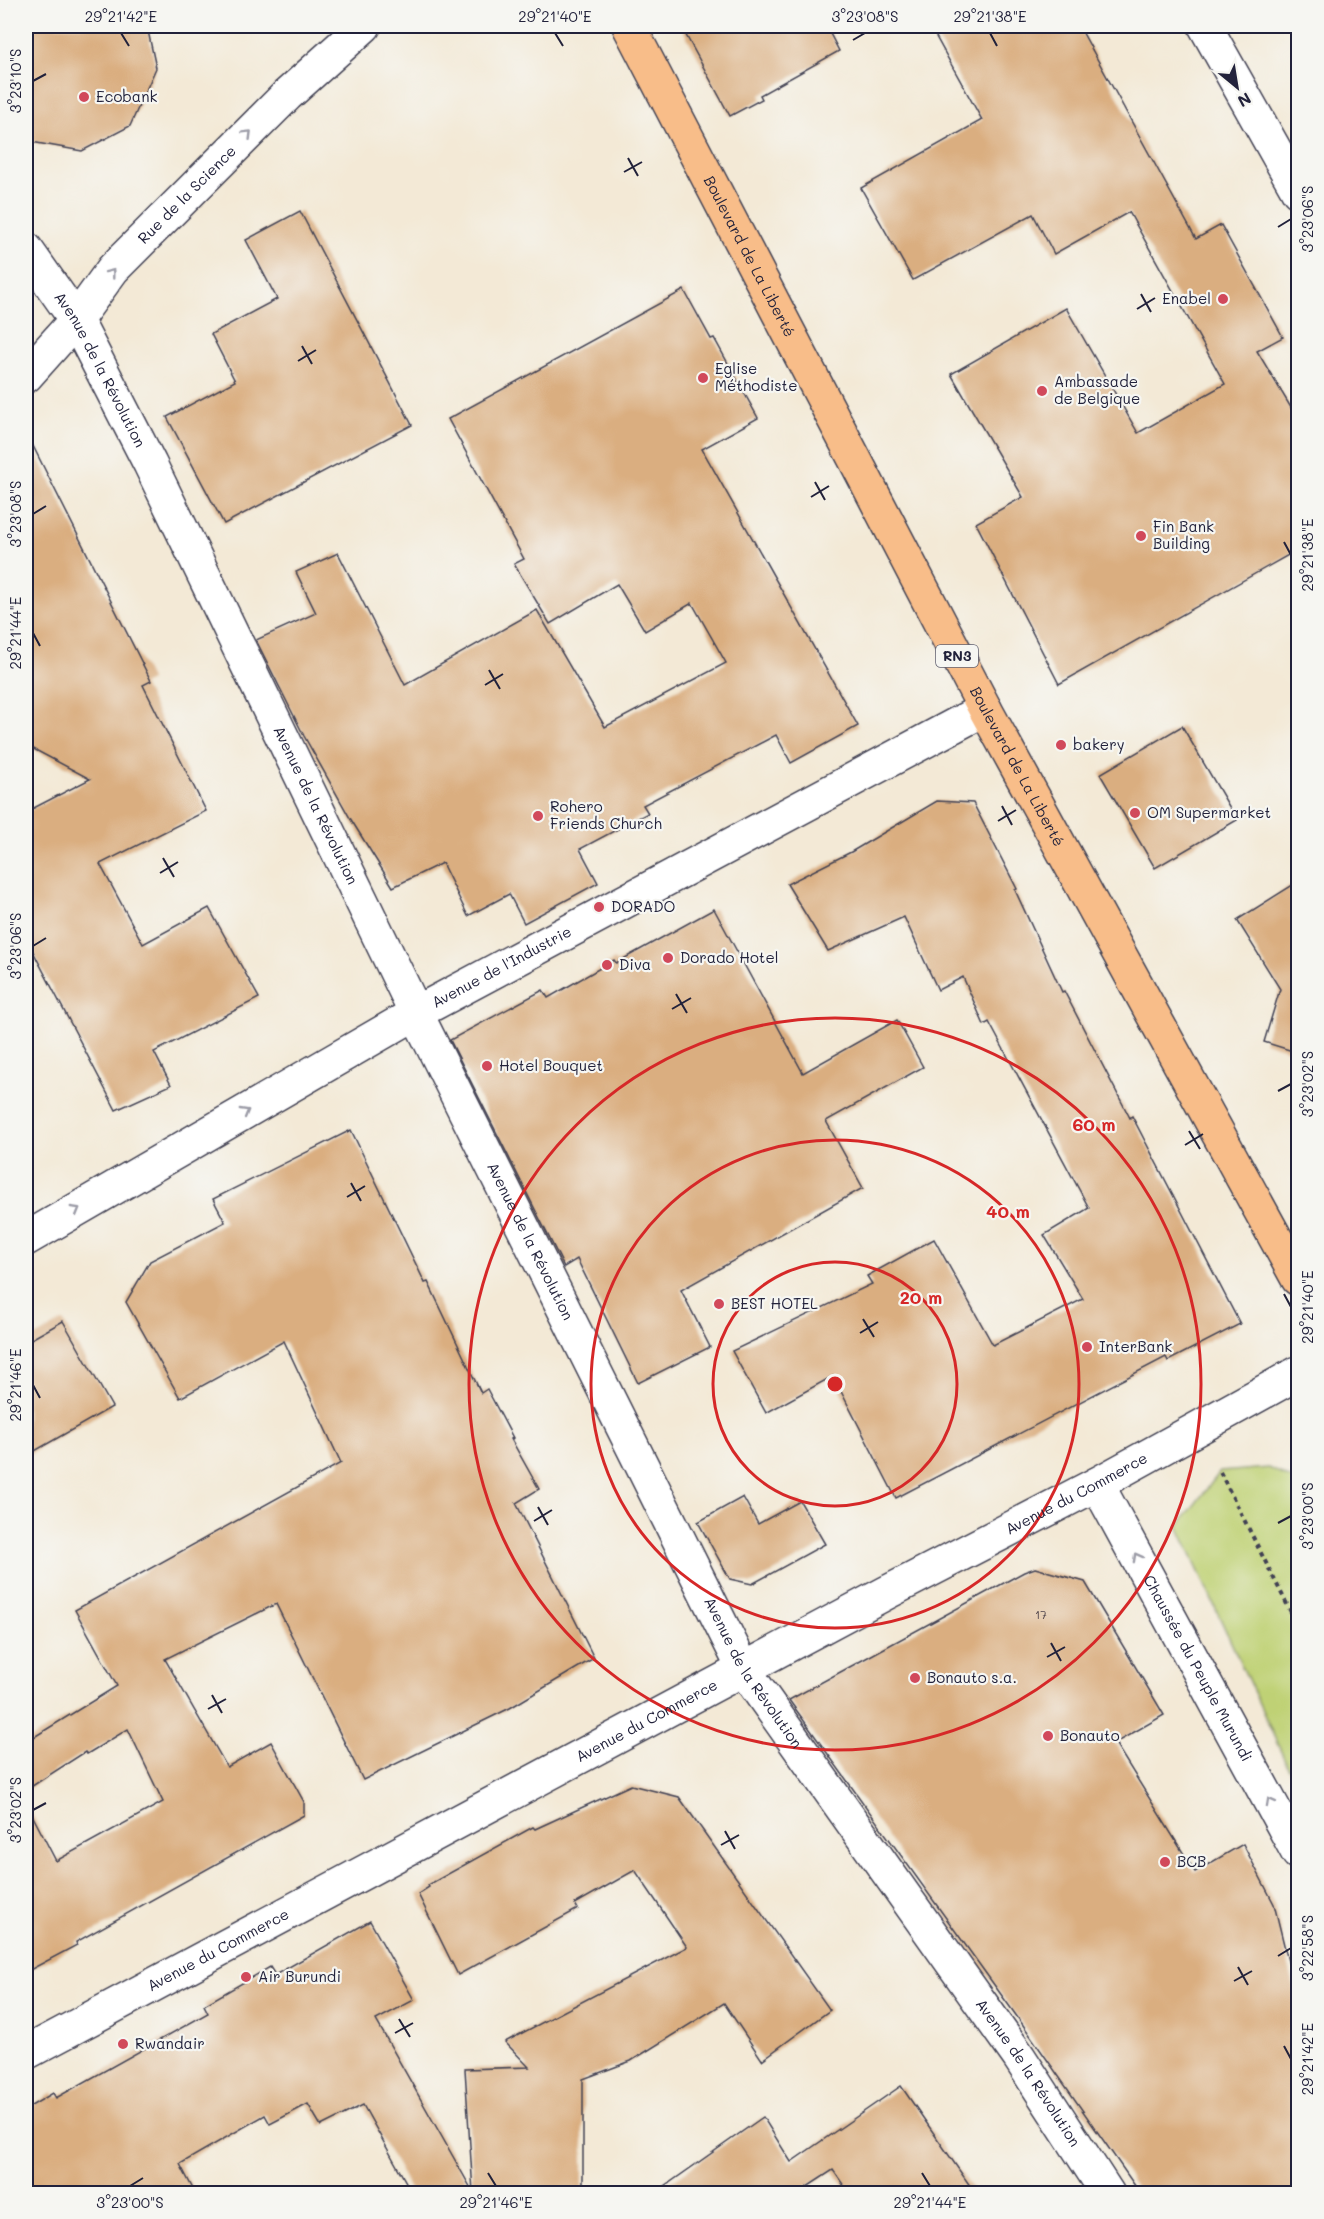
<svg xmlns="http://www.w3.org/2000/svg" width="1324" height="2219" font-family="Mali,sans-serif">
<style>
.green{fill:#bfd175;stroke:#707a58;stroke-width:1.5}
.building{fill:#daae80}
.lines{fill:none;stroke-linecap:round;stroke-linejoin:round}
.minor-casing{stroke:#414052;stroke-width:36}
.trunk-casing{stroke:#414052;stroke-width:36}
.path{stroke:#414052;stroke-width:4;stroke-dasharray:4.5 4.5;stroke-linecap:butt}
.minor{stroke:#fff;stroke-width:33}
.trunk{stroke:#f8bd89;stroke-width:33}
.oneway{stroke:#9c9ca7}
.ticks{fill:none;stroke:#22223b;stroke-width:2}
.ring{fill:none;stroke:#d62828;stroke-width:3}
.poi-dot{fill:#d1495b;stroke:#f6f6f2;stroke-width:2}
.labels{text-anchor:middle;stroke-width:4.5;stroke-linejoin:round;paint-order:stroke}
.number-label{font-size:12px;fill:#50454c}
.shield{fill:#f6f6f2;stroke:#626272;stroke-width:1.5}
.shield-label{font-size:14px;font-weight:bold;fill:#22223b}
.poi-label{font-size:15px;fill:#22223b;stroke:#f6f6f2;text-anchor:start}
.street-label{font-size:15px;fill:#22223b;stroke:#f6f6f2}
.centre{fill:#d62828;stroke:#f6f6f2;stroke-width:3}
.ring-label{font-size:18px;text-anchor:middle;font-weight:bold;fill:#d62828;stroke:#f6f6f2;stroke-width:4.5;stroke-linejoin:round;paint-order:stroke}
.neatline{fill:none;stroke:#22223b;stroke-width:2}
.ticks-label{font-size:15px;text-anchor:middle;fill:#22223b}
</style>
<rect width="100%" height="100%" fill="#f6f6f2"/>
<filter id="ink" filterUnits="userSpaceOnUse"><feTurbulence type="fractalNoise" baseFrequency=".0167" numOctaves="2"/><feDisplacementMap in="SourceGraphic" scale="12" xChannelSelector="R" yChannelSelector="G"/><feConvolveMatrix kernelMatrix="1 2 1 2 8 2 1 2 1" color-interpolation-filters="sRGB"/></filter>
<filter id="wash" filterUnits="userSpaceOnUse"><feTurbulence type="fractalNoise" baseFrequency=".008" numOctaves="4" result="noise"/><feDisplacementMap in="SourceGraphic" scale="24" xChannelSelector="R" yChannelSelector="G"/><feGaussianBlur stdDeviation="1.35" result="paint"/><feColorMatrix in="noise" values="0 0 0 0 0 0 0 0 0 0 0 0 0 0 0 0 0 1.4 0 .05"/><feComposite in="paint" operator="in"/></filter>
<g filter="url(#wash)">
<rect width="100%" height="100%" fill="#f3e9d6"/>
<path class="green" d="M1269,1468L1297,1482L1298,1485V1789L1178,1526L1220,1472Z"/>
<g id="blocks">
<g class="building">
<path d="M26,26H147L156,68L130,126L82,151L26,141Z"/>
<path d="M681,26H826L839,51L760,95L762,99L730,116Z"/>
<path d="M930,26H1079L1196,239L1221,225L1283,337L1257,351L1299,421V549L1059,684L976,523L1023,497L951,374L1066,308L1138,433L1225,384L1129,212L1054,254L1033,214L913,280L861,188L982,120Z"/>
<path d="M300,211L412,425L224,524L167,417L235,381L211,334L277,299L246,240Z"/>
<path d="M684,290L711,339L714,338L758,418L702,449L858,726L791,763L776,735L643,805L648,813L580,849L598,883L524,923L509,894L468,916L442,863L393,887L350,818L304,736L256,640L316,613L296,572L338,553L405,685L537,610L605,727L726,663L692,603L645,631L617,584L550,624L514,564L524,559L448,419Z"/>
<path d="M26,432L151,681L143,685L206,811L100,864L143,944L209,908L259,998L154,1052L171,1085L116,1110L26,938V812L90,779L26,745Z"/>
<path d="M1182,726L1237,820L1155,868L1100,774Z"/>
<path d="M937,801L973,803L1017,889L1015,890L1062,992L1064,991L1130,1118L1132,1116L1240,1324L1168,1361L1166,1357L896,1498L833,1376L766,1413L732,1351L872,1284L867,1276L934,1239L993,1345L1083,1299L1044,1235L1089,1208L989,1022L984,1025L963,977L938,990L904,917L828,951L787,884L851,852Z"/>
<path d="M1299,881V1053L1264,1042L1280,989L1237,920Z"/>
<path d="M714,909L803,1073L897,1020L923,1067L826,1121L863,1188L681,1290L710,1347L638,1383L577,1259L564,1267L450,1040L543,990L548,998L614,960L616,963Z"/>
<path d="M351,1130L425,1283L428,1282L481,1393L487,1389L513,1438L511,1439L539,1489L516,1503L594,1658L510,1708L363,1780L276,1604L165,1659L227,1767L271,1742L304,1802V1815L76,1942L77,1945L26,1972V1803L56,1861L163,1802L128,1729L87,1754L85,1752L26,1790V1742L117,1686L75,1610L341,1463L284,1341L180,1398L126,1302L150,1261L225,1222L213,1199Z"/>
<path d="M63,1321L112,1407L26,1456V1342Z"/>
<path d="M743,1497L758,1524L800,1501L825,1544L752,1584L730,1579L698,1522Z"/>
<path d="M1035,1568L1085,1582L1164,1715L1115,1743L1195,1872L1243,1844L1274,1904L1299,2006V2193H1140L1023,2025L789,1700L1024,1572Z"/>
<path d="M631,1785L679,1797L830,2010L762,2060L724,2003L631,2061L583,2079V2193H412L363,2105L321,2126L308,2104L270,2124L265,2115L180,2164L195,2193H26V2109L53,2093L56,2098L208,2013L204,2005L270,1967L275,1975L370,1921L414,2000L376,2020L473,2192L465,2069L529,2067L505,2042L687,1947L635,1870L575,1904L578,1909L458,1975L418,1894L429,1887L428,1885L533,1827L535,1829Z"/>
<path d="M901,2086L975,2193H849L833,2170L807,2187L811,2193H655L763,2117L791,2162Z"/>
</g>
</g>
</g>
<g filter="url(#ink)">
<use href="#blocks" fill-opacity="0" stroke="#414052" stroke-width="1.5"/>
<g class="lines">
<g class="minor-casing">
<g id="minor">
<path d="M1205,26L1298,191"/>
<path id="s1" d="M26,249L76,320L150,464L416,1013L744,1670L1019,2057L1108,2194"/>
<path id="s2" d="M26,376L76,320L113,269L287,95L364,26"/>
<path id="s3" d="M26,1239L416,1013L985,709"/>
<path id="s4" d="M1097,1484L1298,1853"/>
<path id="s5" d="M26,2053L886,1593L1097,1484L1298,1373"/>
</g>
</g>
<g class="trunk-casing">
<g id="trunk">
<path id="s6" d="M629,26L985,709L1298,1279"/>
</g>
</g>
<path class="path" d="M1220,1472L1298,1626"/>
<use href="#minor" class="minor"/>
<use href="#trunk" class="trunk"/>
</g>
<defs><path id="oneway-chevron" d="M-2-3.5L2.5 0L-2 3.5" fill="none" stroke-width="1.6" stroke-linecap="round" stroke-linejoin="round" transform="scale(1.5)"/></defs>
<g class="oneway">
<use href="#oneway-chevron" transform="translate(248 134) rotate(-45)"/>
<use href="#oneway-chevron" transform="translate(111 273) rotate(-52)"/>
<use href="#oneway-chevron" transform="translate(245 1112) rotate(-30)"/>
<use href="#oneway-chevron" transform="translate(76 1210) rotate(-30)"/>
<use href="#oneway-chevron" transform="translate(1137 1557) rotate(-119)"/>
<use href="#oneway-chevron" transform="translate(1270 1802) rotate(-119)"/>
</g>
</g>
<path class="ticks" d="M121,33L129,46M555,33L563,46M990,33L997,46M853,40L865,33M33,81L46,74M628,158L638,176M624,172L642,162M1278,227L1291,219M1141,294L1151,312M1137,309L1155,298M302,346L312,364M298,361L316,350M815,482L825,500M811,497L829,486M33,514L46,506M1284,542L1291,555M33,633L40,646M489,670L500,689M485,685L503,674M1002,806L1012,825M998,821L1016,810M163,858L174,877M160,873L178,862M33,946L46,938M676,994L687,1013M672,1009L691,998M1278,1091L1291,1084M1189,1131L1200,1149M1185,1145L1203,1134M351,1183L361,1201M347,1197L365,1186M1284,1294L1291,1307M863,1319L874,1337M860,1333L878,1322M33,1385L40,1398M538,1507L548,1525M534,1521L552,1510M1278,1523L1291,1516M1051,1643L1061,1661M1047,1657L1065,1647M212,1695L222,1713M208,1709L226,1699M33,1810L46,1803M725,1831L735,1849M721,1845L739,1835M1278,1956L1291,1948M1238,1967L1248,1985M1234,1981L1252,1971M399,2019L410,2037M395,2033L413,2023M1284,2046L1291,2059M488,2173L496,2186M922,2173L930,2186M130,2186L143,2178"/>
<g class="ring">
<circle cx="835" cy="1384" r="122"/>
<circle cx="835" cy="1384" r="244"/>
<circle cx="835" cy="1384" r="366"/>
</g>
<g class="poi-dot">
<circle cx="84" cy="97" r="6"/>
<circle cx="1223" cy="299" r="6"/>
<circle cx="703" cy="378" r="6"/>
<circle cx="1042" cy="391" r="6"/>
<circle cx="1141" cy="536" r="6"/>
<circle cx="1061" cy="745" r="6"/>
<circle cx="1135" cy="813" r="6"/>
<circle cx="538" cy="816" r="6"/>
<circle cx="599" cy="907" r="6"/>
<circle cx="668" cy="958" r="6"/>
<circle cx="607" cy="965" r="6"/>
<circle cx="487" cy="1066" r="6"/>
<circle cx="719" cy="1304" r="6"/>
<circle cx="1087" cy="1347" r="6"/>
<circle cx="915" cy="1678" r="6"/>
<circle cx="1048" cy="1736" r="6"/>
<circle cx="1165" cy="1862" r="6"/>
<circle cx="246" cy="1977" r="6"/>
<circle cx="123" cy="2044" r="6"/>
</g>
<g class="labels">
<g class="number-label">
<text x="1041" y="1619">17</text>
</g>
<rect class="shield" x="936" y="645" width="42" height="22" rx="4.5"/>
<g class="shield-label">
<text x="957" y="661">RN3</text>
</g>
<g class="poi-label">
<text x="96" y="102">Ecobank</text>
<text x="1211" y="304" text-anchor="end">Enabel</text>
<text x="715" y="374">Eglise<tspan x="715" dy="17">Méthodiste</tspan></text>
<text x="1054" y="387">Ambassade<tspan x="1054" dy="17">de Belgique</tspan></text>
<text x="1153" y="532">Fin Bank<tspan x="1153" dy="17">Building</tspan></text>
<text x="1073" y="750">bakery</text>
<text x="550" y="812">Rohero<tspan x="550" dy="17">Friends Church</tspan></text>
<text x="1147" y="818">OM Supermarket</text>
<text x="611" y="912">DORADO</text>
<text x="680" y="963">Dorado Hotel</text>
<text x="619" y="970">Diva</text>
<text x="499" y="1071">Hotel Bouquet</text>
<text x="731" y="1309">BEST HOTEL</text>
<text x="1099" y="1352">InterBank</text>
<text x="927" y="1683">Bonauto s.a.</text>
<text x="1060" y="1741">Bonauto</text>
<text x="1177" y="1867">BCB</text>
<text x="258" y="1982">Air Burundi</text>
<text x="135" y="2049">Rwandair</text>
</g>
<g class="street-label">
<text dy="5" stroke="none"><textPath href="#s2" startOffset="243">Rue de la Science</textPath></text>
<text dy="5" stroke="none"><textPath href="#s6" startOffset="260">Boulevard de La Liberté</textPath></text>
<text dy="5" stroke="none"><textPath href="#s1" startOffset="142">Avenue de la Révolution</textPath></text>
<text dy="5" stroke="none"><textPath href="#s6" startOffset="836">Boulevard de La Liberté</textPath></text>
<text dy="5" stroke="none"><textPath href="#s1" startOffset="628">Avenue de la Révolution</textPath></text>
<text dy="5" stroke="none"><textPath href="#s3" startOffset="548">Avenue de l'Industrie</textPath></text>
<text dy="5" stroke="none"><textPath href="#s1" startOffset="1114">Avenue de la Révolution</textPath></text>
<text dy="5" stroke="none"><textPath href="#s5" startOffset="1190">Avenue du Commerce</textPath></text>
<text dy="5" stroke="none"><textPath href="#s4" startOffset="210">Chaussée du Peuple Murundi</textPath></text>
<text dy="5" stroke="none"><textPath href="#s1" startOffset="1600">Avenue de la Révolution</textPath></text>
<text dy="5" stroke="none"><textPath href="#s5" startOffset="704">Avenue du Commerce</textPath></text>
<text dy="5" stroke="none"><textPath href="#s5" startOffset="218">Avenue du Commerce</textPath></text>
<text dy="5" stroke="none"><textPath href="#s1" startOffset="2086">Avenue de la Révolution</textPath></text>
</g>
</g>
<circle cx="835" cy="1384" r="9" class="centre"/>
<g class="ring-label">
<text x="1094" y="1131">60 m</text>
<text x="1008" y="1218">40 m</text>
<text x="921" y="1304">20 m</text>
</g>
<rect width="1324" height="2219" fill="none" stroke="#f6f6f2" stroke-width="66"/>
<g transform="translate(1237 87) rotate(150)" stroke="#f6f6f2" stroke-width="4.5" paint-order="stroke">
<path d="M0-4.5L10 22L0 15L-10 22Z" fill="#22223b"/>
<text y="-9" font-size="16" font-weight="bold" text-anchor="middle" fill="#22223b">N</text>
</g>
<rect x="33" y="33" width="1258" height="2153" class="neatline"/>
<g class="ticks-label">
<text x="121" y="22">29°21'42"E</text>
<text x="555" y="22">29°21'40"E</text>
<text x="865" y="22">3°23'08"S</text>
<text x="990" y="22">29°21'38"E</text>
<text transform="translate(16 81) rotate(-90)" y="5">3°23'10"S</text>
<text transform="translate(1308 219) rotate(-90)" y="5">3°23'06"S</text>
<text transform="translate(16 514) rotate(-90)" y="5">3°23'08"S</text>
<text transform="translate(1308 555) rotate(-90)" y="5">29°21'38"E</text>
<text transform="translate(16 633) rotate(-90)" y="5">29°21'44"E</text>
<text transform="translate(16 946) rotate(-90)" y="5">3°23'06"S</text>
<text transform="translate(1308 1084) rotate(-90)" y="5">3°23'02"S</text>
<text transform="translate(1308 1307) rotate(-90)" y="5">29°21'40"E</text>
<text transform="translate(16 1385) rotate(-90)" y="5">29°21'46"E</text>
<text transform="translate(1308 1516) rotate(-90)" y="5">3°23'00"S</text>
<text transform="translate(16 1810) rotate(-90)" y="5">3°23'02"S</text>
<text transform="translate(1308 1948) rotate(-90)" y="5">3°22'58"S</text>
<text transform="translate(1308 2059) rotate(-90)" y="5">29°21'42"E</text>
<text x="130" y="2208">3°23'00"S</text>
<text x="496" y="2208">29°21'46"E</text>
<text x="930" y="2208">29°21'44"E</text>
</g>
</svg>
